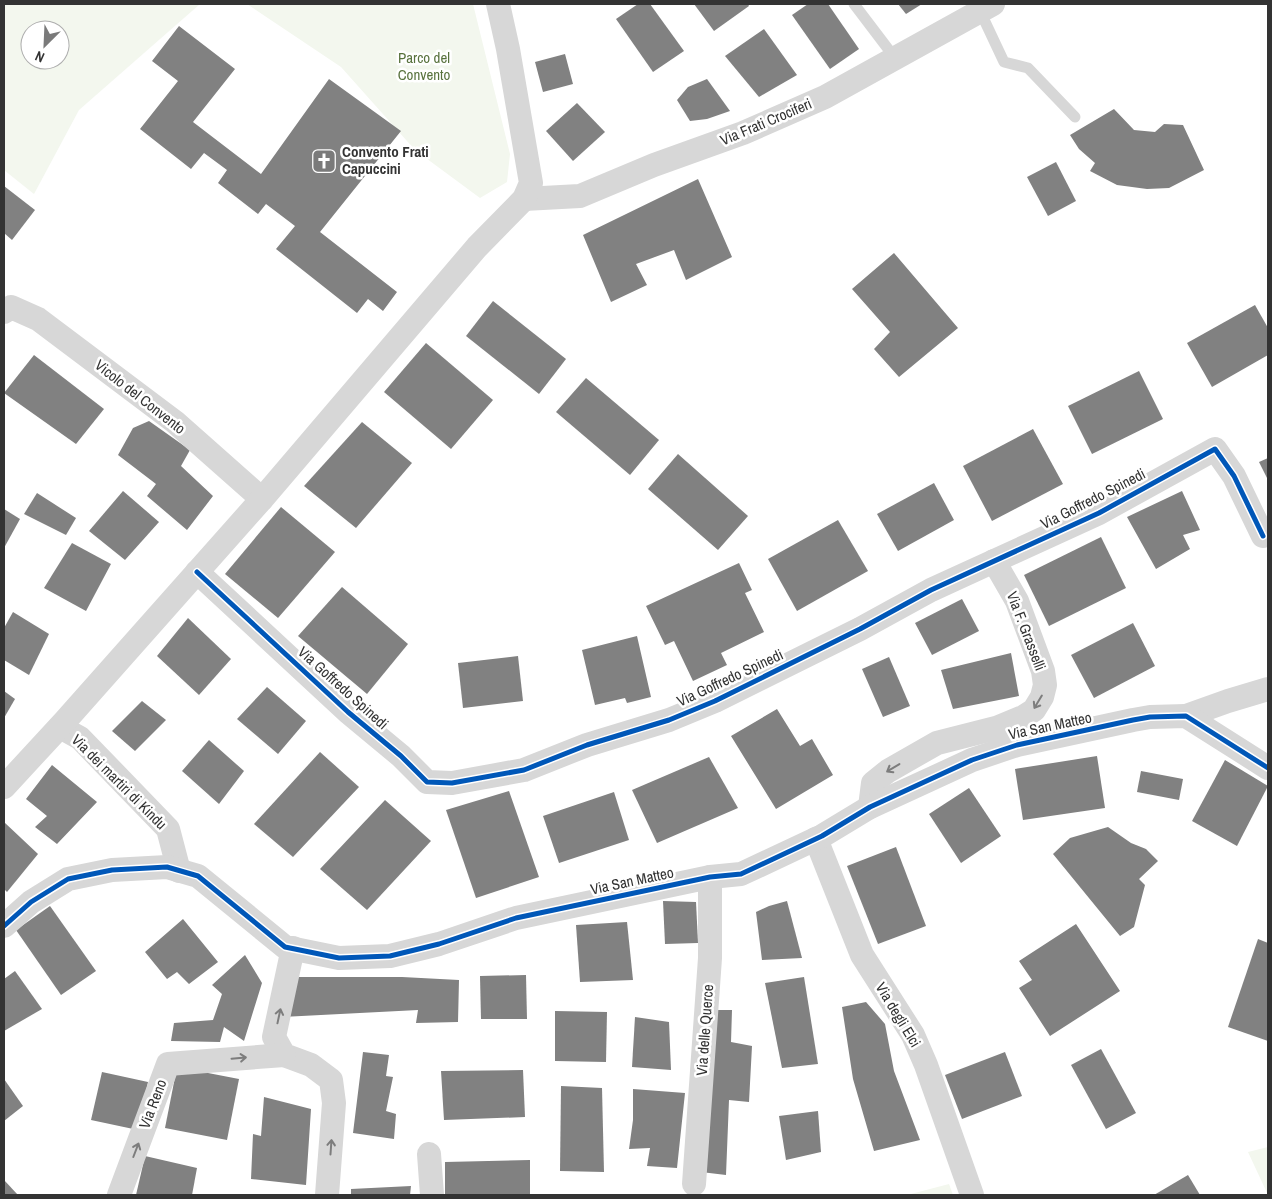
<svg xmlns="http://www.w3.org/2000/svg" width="1272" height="1199" font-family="'Archivo Narrow',sans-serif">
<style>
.green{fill:#f3f7ee;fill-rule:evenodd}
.building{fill:#818181}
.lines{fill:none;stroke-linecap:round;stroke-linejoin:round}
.lane{stroke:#d7d7d7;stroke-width:11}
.street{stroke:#d7d7d7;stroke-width:24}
.cycleway-casing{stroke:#fff;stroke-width:8}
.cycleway{stroke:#0057b8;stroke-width:5}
.oneway{stroke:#7d7d7d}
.labels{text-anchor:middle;stroke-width:5;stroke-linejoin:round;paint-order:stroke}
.park-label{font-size:15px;fill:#58723d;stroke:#fff}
.street-label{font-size:15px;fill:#333;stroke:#fff}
.poi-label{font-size:15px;font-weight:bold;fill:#333;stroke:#fff;text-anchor:start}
</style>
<rect width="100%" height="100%" fill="#fff"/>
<g class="green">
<path d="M4,4H200L79,110L34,194L4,170ZM30,30H60V60H30Z"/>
<path d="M247,4H473L510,154L507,182L480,198L415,150L341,67Z"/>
<path d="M1268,1147V1195L1248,1152Z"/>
<path d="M949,1184L953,1195H907Z"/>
</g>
<g class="building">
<path d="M638,4H650L684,51L653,72L616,19Z"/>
<path d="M694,4H748L749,6L714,31Z"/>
<path d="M808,4H828L859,49L830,69L792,15Z"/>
<path d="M898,4H922L906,14Z"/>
<path d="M179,26L235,69L193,122L261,174L329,79L401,131L320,232L397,292L383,311L368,299L357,313L276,249L295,226L266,204L258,214L218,183L227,170L204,153L191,169L140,129L178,81L152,61Z"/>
<path d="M764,29L797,75L759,97L725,56Z"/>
<path d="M565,54L573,84L543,92L535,62Z"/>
<path d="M707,79L730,111L707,119L690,121L677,100L688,87Z"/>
<path d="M577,103L605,132L573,161L546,131Z"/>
<path d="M1114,109L1134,130L1155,132L1164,124L1183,125L1204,170L1169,188L1147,189L1117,185L1090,171L1095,163L1079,149L1070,135Z"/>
<path d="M1056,162L1076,201L1048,216L1027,177Z"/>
<path d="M698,179L732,257L686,280L674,250L636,264L647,285L611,302L583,235Z"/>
<path d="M4,186L35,210L12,240L4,233Z"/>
<path d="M894,253L958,328L899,377L874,349L890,332L852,289Z"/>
<path d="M493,301L566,359L539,394L466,336Z"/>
<path d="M1255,305L1268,328V355L1212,387L1187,343Z"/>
<path d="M426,343L493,400L451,449L384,392Z"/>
<path d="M34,355L104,409L76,444L4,393Z"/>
<path d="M1139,371L1163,419L1092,454L1068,406Z"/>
<path d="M586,378L659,440L630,475L556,412Z"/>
<path d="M149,421L190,450L181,466L213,496L187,530L147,496L156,484L118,455L133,428Z"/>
<path d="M362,422L412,463L356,528L304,486Z"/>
<path d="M1033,429L1063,484L992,521L963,466Z"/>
<path d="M678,454L748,516L718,550L648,489Z"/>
<path d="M1268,458V480L1259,462Z"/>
<path d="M934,483L954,520L898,551L877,514Z"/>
<path d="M123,491L159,522L125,560L89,531Z"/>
<path d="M1182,491L1200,530L1183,535L1190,549L1156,569L1127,517Z"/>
<path d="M37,493L76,518L66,535L24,514Z"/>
<path d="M281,507L335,552L278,618L225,574Z"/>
<path d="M4,509L20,519L4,548Z"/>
<path d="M838,520L868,571L797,611L768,559Z"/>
<path d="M1101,537L1126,588L1049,626L1024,575Z"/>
<path d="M72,543L111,564L86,611L44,588Z"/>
<path d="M739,563L752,590L745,593L764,632L721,653L727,665L693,681L674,641L665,645L646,606Z"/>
<path d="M342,587L408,644L367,694L298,636Z"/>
<path d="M962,599L979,631L932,655L915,623Z"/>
<path d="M13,612L49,634L29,675L4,660V628Z"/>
<path d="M188,618L231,659L199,695L157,656Z"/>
<path d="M1133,623L1155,666L1094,698L1071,655Z"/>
<path d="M637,636L651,697L627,703L625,698L595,705L582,650Z"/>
<path d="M1011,653L1019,696L953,709L941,670Z"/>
<path d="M518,656L523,701L463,708L458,663Z"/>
<path d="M889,657L910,706L883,717L862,669Z"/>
<path d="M267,687L306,721L278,754L237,719Z"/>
<path d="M4,691L15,699L4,718Z"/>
<path d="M142,701L166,720L135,751L112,731Z"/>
<path d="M777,709L800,746L812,739L833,775L776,809L731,736Z"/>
<path d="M209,740L244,771L219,804L182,771Z"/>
<path d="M320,752L359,787L293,857L254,824Z"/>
<path d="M1097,756L1105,808L1023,820L1015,769Z"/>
<path d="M709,757L738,808L657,843L632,790Z"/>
<path d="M1225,760L1268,786L1237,846L1192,821Z"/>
<path d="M52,765L97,802L57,844L35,827L47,816L26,799Z"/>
<path d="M1141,771L1183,779L1179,800L1137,792Z"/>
<path d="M969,788L1001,836L961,863L929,814Z"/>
<path d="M509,791L539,877L476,898L446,810Z"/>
<path d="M614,792L629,840L559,863L543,816Z"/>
<path d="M385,800L431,841L367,910L320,869Z"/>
<path d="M4,822L38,854L7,892L4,889Z"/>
<path d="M1108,827L1131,843L1146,849L1158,861L1139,879L1145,885L1134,927L1120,936L1053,854L1070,838Z"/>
<path d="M896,847L926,926L878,944L847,866Z"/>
<path d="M663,901L696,902L698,943L665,944Z"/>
<path d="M787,901L802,958L762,960L756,912L769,906Z"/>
<path d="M50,906L96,971L61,995L16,930Z"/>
<path d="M183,919L218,962L189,984L177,972L167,979L145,952Z"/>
<path d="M627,922L633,980L580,982L576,925Z"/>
<path d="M1076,924L1120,991L1050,1036L1019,988L1032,980L1019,961Z"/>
<path d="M1258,939L1268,943V1041L1228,1027Z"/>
<path d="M245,955L262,983L244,1041L224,1027L220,1042L171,1041L174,1023L213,1020L222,994L212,985Z"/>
<path d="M15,971L42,1009L4,1031V979Z"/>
<path d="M526,975L527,1019H481L480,976Z"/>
<path d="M292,977H402L459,980L458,1022L416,1023L418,1010L282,1017Z"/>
<path d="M804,977L818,1064L782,1068L765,983Z"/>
<path d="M866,1002L885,1024L894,1071L920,1140L874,1151L853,1079L842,1007Z"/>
<path d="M711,1010H732L731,1042L752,1046L749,1102L729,1100L726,1175L701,1172Z"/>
<path d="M555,1011L607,1012L606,1062L555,1061Z"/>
<path d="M635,1017L669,1022L671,1070L632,1067Z"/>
<path d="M1101,1049L1136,1113L1106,1129L1071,1065Z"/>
<path d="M363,1052L389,1055L386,1076L393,1077L386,1111L396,1114L394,1139L353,1133Z"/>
<path d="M1005,1052L1022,1096L962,1119L945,1075Z"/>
<path d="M177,1067L239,1079L227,1140L165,1128Z"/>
<path d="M523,1070L525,1117L444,1120L441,1071Z"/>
<path d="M102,1072L148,1082L138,1130L91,1120Z"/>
<path d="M4,1079L23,1106L4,1121Z"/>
<path d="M561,1086L602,1088L604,1172L560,1171Z"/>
<path d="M633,1089L685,1093L677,1168L647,1166L650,1148L629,1149L633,1120Z"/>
<path d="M264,1097L311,1109L306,1185L251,1179L253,1134L261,1136Z"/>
<path d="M818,1111L821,1152L786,1160L779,1116Z"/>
<path d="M145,1156L197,1168L192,1195H136Z"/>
<path d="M530,1160V1195H445V1162Z"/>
<path d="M1188,1175L1200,1195H1154Z"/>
<path d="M4,1180L18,1195H4Z"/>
<path d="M411,1186L410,1195H351V1189Z"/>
</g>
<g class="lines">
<g class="lane">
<path d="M854,4L895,58"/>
<path d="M980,11L1004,62L1028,68L1075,117"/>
</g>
<g class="street">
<path d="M524,199L580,196L654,165L743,133L825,97L993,4"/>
<path d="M4,312L11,307L38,319L175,422L262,499"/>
<path d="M197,572L348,712L401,756L427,782L452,783L524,770L587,745L669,720L715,701L860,629L931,590L1099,513L1215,449L1234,476L1263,536"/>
<path d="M1186,716L1228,701L1268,689"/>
<path d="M60,727L80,738L168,829L179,871"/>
<path d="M4,787L65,721L262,499L477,247L524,199L531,183L508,49L498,4"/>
<path d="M870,807L873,783L888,771L937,743L996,728L1023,717L1034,710L1042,697L1045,685L1043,671L1017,601L994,561"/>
<path d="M816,839L862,955L913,1035L926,1065L972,1195"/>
<path d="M4,926L31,902L68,879L112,870L167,867L198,876L285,947L339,958L390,956L439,944L516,918L710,877L741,874L822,836L870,807L972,760L1017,745L1133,720L1150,717L1186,716L1268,768"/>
<path d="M293,948L274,1037L284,1055L311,1065L331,1080L334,1103L327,1195"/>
<path d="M429,1154L432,1195"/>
<path d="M694,1184L710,958V877"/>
<path d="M119,1195L168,1064L284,1055"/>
</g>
<g class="cycleway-casing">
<g id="cycleway">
<path d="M197,572L348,712L401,756L427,782L452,783L524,770L587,745L669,720L715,701L860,629L931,590L1099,513L1215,449L1234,476L1263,536"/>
<path d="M4,926L31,902L68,879L112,870L167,867L198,876L285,947L339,958L390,956L439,944L516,918L710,877L741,874L822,836L870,807L972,760L1017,745L1133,720L1150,717L1186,716L1268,768"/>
</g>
</g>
<use href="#cycleway" class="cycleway"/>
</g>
<defs><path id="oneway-shaft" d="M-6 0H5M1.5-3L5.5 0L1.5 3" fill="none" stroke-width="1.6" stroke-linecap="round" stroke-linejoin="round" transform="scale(1.25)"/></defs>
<g class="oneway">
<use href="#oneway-shaft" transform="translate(1038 702) rotate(121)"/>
<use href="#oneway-shaft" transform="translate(893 768) rotate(149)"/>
<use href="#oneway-shaft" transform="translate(279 1016) rotate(-78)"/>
<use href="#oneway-shaft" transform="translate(239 1058) rotate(-5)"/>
<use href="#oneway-shaft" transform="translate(331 1147) rotate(-86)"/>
<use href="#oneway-shaft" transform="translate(136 1150) rotate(-69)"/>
</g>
<defs>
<g id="church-square" transform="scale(1.25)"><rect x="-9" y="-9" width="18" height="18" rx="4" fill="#7a7a7a" stroke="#fff"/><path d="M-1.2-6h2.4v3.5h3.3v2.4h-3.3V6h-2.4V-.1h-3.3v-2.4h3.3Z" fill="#fff"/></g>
</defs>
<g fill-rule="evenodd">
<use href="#church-square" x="324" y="161"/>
</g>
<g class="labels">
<g class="park-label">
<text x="424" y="63">Parco del<tspan x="424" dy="17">Convento</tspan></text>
</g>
<g class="street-label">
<text transform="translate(766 122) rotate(-23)" y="5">Via Frati Crociferi</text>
<text transform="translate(140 397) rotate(38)" y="5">Vicolo del Convento</text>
<text transform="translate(1093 499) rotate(-27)" y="5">Via Goffredo Spinedi</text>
<text transform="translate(1026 631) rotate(69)" y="5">Via F. Grasselli</text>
<text transform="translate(730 678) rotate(-25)" y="5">Via Goffredo Spinedi</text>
<text transform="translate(343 688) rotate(42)" y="5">Via Goffredo Spinedi</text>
<text transform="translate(1050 726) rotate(-12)" y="5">Via San Matteo</text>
<text transform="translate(119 782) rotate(45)" y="5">Via dei martiri di Kindu</text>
<text transform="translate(632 881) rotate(-12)" y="5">Via San Matteo</text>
<text transform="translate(898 1015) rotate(59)" y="5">Via degli Elci</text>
<text transform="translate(705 1030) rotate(-86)" y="5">Via delle Querce</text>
<text transform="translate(153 1104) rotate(-69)" y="5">Via Reno</text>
</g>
<g class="poi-label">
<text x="342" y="157">Convento Frati<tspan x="342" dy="17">Capuccini</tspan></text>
</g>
</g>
<rect width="1272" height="1199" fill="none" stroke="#333333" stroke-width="10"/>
<g transform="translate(45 45) rotate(204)"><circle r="24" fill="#ffffff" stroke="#adadad"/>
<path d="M0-4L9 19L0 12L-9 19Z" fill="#7a7a7a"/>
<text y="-8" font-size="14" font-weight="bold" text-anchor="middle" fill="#333333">N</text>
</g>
</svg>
